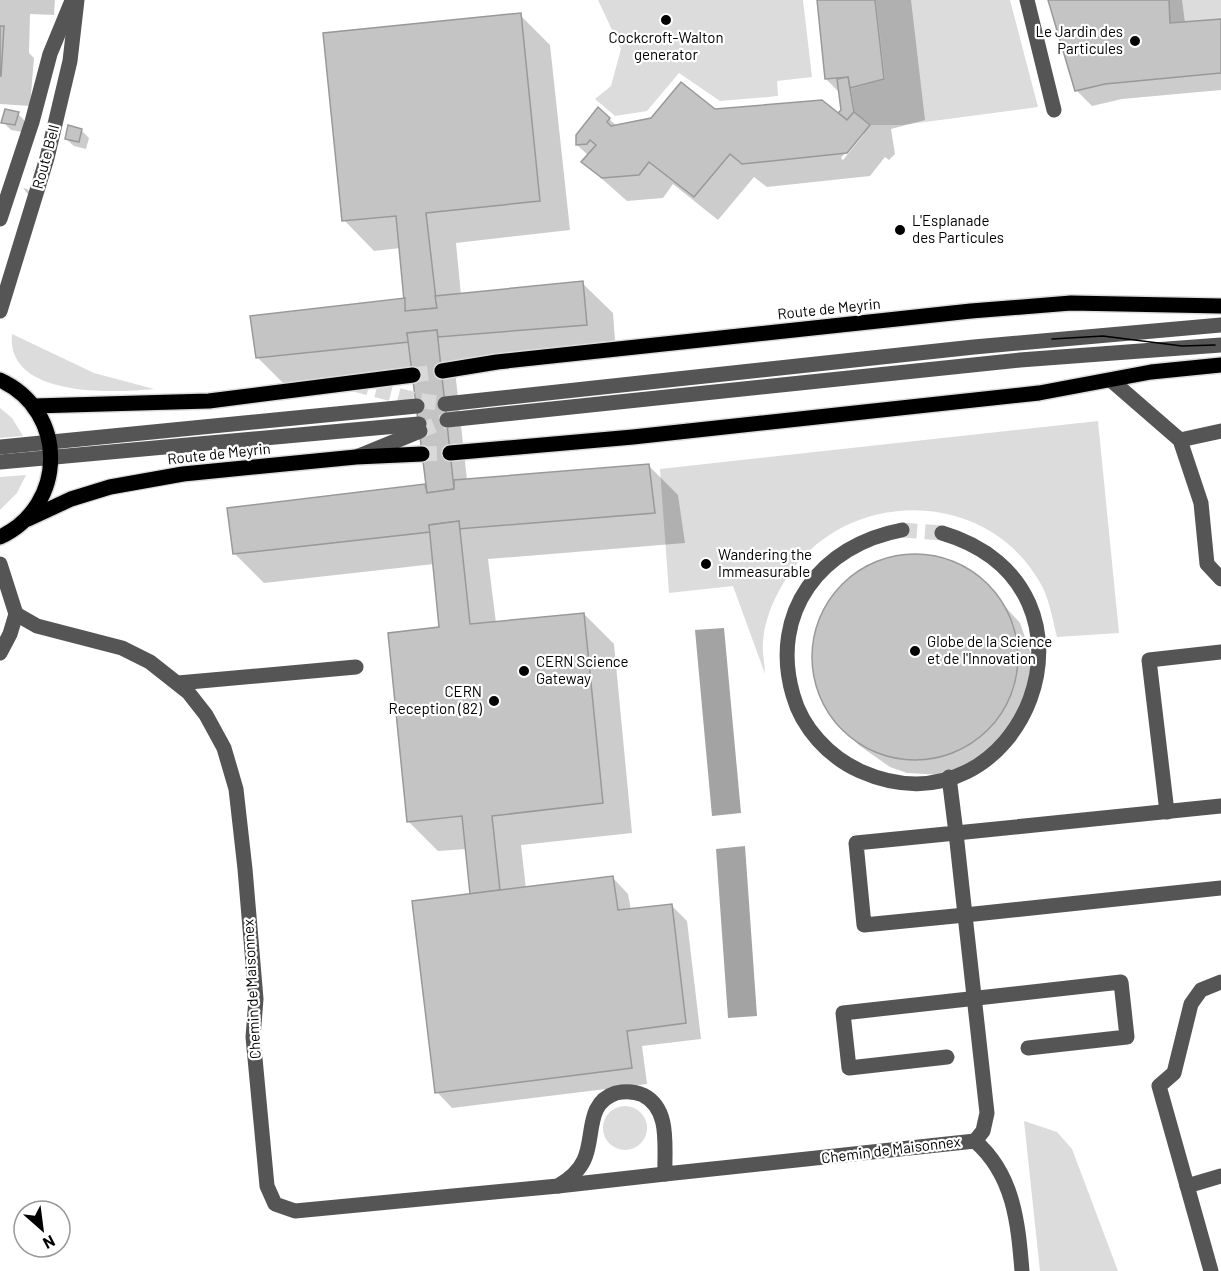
<svg xmlns="http://www.w3.org/2000/svg" width="1221" height="1271" font-family="Barlow,sans-serif">
<style>
.green{fill:#dcdcdc}
.water{fill:#a3a3a3}
.shadow{fill:#0003;fill-rule:evenodd}
.building{fill:#c4c4c4;stroke:#999;stroke-width:1.5}
.lines{fill:none;stroke-linecap:round;stroke-linejoin:round}
.minor-tunnel{stroke:#d9d9d9;stroke-width:15;stroke-dasharray:15 8;stroke-linecap:butt}
.major-tunnel{stroke:#d9d9d9;stroke-width:15;stroke-dasharray:15 8;stroke-linecap:butt}
.major-casing{stroke:#dbdbdb;stroke-width:18}
.minor{stroke:#555;stroke-width:15}
.major{stroke:#000;stroke-width:15}
.tram{stroke:#000;stroke-width:1.5}
.poi-dot{fill:#000;stroke:#fff;stroke-width:2}
.labels{text-anchor:middle;stroke-width:4.5;stroke-linejoin:round;paint-order:stroke}
.poi-label{font-size:15px;fill:#000;stroke:#fff;text-anchor:start}
.street-label{font-size:15px;fill:#000;stroke:#fff}
</style>
<rect width="100%" height="100%" fill="#fff"/>
<g class="green">
<path d="M598,0H803L812,77L777,81L778,96L720,101L679,73L647,111L615,116L595,99L611,86L621,49Z"/>
<path d="M876,0H1010L1038,107L902,125H871L855,113L851,89L885,79Z"/>
<path d="M1169,0H1221V19L1170,23Z"/>
<path d="M12,334L94,373L154,389C113,393 6,398 12,334Z"/>
<path d="M0,408L12,418L23,436L0,438Z"/>
<path d="M1098,421L1119,633L1057,637C1053,621 1050,603 1043,588C990,485 842,486 784,582C773,600 764,622 763,642C762,653 765,664 765,674L733,586L669,593L660,469Z"/>
<path d="M26,475L17,493L0,510V477Z"/>
<circle cx="625" cy="1128" r="22"/>
<path d="M1024,1121L1057,1132L1072,1149L1118,1271H1040Z"/>
</g>
<g class="water">
<path d="M724,628L741,813L712,816L695,630Z"/>
<path d="M745,846L757,1016L728,1018L716,849Z"/>
</g>
<g class="shadow">
<path d="M0,0H55L54,15L30,14L29,53L34,58L30,106L0,104Z"/>
<path d="M818,0H911L925,120L891,129L895,154L889,160L885,157L870,176L767,187L754,177L718,220L673,184L663,198L627,201L583,162L589,156L577,145L609,119L617,126L715,111L839,115L843,110L840,93L826,79ZM860,134H864L843,160L841,158Z"/>
<path d="M1050,0H1182L1185,23L1221,20V90L1122,99L1092,106L1076,90Z"/>
<path d="M520,15L550,45L570,230L456,243L461,295L582,283L613,313L616,355L454,361L467,480L648,465L678,495L685,543L488,559L496,623L584,614L614,644L632,833L521,845L526,889L613,878L628,894L631,910L671,905L687,921L701,1039L642,1046L647,1084L452,1108L437,1092L473,895L467,849L438,851L408,821L441,628L434,564L264,583L234,553L425,486L428,489L414,374L287,387L257,357L407,299L401,248L374,251L344,220Z"/>
<path d="M18,114L25,121L22,132L11,130L3,122Z"/>
<path d="M81,130L89,138L86,149L74,146L66,139Z"/>
<path d="M23,188L27,189L35,197H30Z"/>
<path d="M906,557L948,561L980,579L1020,623L1032,657L1026,711L978,764L943,775L907,773L890,767L860,746L843,730L822,700L813,665L817,629L833,597L845,583L876,563Z"/>
</g>
<g class="building">
<path d="M817,0H875L884,79L850,88L848,77L825,79Z"/>
<path d="M1048,0H1169L1170,23L1221,19V73L1105,84L1075,91Z"/>
<path d="M521,13L540,201L426,213L437,308L405,311L396,216L342,221L323,33Z"/>
<path d="M0,26H4L1,76H0Z"/>
<path d="M848,77L854,112L847,120L838,113L841,110L837,79Z"/>
<path d="M681,82L715,109L822,100L847,120L854,112L870,125L847,153L742,164L730,154L694,197L649,162L639,175L602,178L581,162L596,145L590,140L587,144L576,145V135L598,107L610,118L607,122L611,126L651,118Z"/>
<path d="M5,109L19,112L15,125L1,123Z"/>
<path d="M68,125L82,129L79,142L65,139Z"/>
<path d="M583,281L587,325L438,337L437,330L407,333L409,342L256,358L250,316L405,298V311L437,308L435,296Z"/>
<path d="M437,330L454,489L427,493L407,333Z"/>
<path d="M649,464L655,513L458,529L459,521L429,525L430,532L233,554L227,508L425,484L427,493L454,489V480Z"/>
<path d="M459,521L470,624L584,613L603,803L492,816L500,890L470,894L462,816L407,822L388,633L439,627L429,525Z"/>
<circle cx="915" cy="657" r="103"/>
<path d="M613,876L618,910L672,904L686,1023L627,1031L632,1068L435,1093L412,901Z"/>
</g>
<g class="lines">
<g class="minor-tunnel">
<path d="M354,384L416,400L445,404"/>
<path d="M420,431L447,420"/>
<path d="M902,530L942,533"/>
</g>
<g class="major-tunnel">
<path d="M413,375L442,371"/>
<path d="M422,454L450,453"/>
</g>
<g class="major-casing">
<g id="major">
<path d="M442,371L497,362L971,311L1071,303L1221,306"/>
<path d="M0,380C68,411 67,506 0,537"/>
<path d="M34,406L209,401L413,375"/>
<path d="M450,453L633,437L1039,393L1151,372L1221,365"/>
<path d="M28,519L71,499L110,487L183,474L356,457L422,454"/>
</g>
</g>
<g class="minor">
<path d="M1027,0L1054,110"/>
<path d="M0,219L32,122L50,54L71,3"/>
<path d="M0,311L47,158L70,61L77,0"/>
<path d="M1112,381L1180,440L1201,503L1207,564L1221,579"/>
<path d="M445,404L974,347L1221,325"/>
<path d="M447,420L1020,360L1221,345"/>
<path d="M1180,440L1221,431"/>
<path d="M0,447L417,406"/>
<path d="M359,456L420,431"/>
<path d="M0,462L419,424"/>
<path d="M902,530C821,545 769,612 793,695C802,728 829,757 860,771C1022,843 1124,587 942,533"/>
<path d="M0,564L16,614L10,634L0,653"/>
<path d="M16,614L37,626L122,648L150,662L188,692L206,715L224,748L236,789L245,869L256,999L253,1037L267,1186L275,1204L295,1211L558,1186C568,1180 579,1171 584,1160C595,1137 585,1103 616,1093C625,1091 634,1091 643,1095C671,1109 664,1147 665,1174L975,1141C1014,1175 1018,1223 1022,1271"/>
<path d="M178,683L356,667"/>
<path d="M949,777L956,833L856,843L864,925L965,915L987,1113L983,1131L975,1141"/>
<path d="M1221,806L956,833L965,915L1221,888"/>
<path d="M1167,812L1149,660L1221,652"/>
<path d="M947,1057L849,1068L843,1013L1121,982L1127,1037L1028,1048"/>
<path d="M558,1186L665,1174"/>
<path d="M1187,1186L1221,1176"/>
<path d="M1211,1271L1159,1086L1174,1073L1191,1004L1201,990L1221,982"/>
</g>
<use href="#major" class="major"/>
<path class="tram" d="M1052,339L1103,336L1182,346L1215,345"/>
</g>
<g class="poi-dot">
<circle cx="666" cy="20" r="6"/>
<circle cx="1135" cy="41" r="6"/>
<circle cx="900" cy="230" r="6"/>
<circle cx="706" cy="564" r="6"/>
<circle cx="915" cy="651" r="6"/>
<circle cx="524" cy="671" r="6"/>
<circle cx="494" cy="701" r="6"/>
</g>
<g class="labels">
<g class="poi-label">
<text x="1123" y="37" text-anchor="end">Le Jardin des<tspan x="1123" dy="17">Particules</tspan></text>
<text x="666" y="43" text-anchor="middle">Cockcroft-Walton<tspan x="666" dy="17">generator</tspan></text>
<text x="912" y="226">L'Esplanade<tspan x="912" dy="17">des Particules</tspan></text>
<text x="718" y="560">Wandering the<tspan x="718" dy="17">Immeasurable</tspan></text>
<text x="927" y="647">Globe de la Science<tspan x="927" dy="17">et de l'Innovation</tspan></text>
<text x="536" y="667">CERN Science<tspan x="536" dy="17">Gateway</tspan></text>
<text x="482" y="697" text-anchor="end">CERN<tspan x="482" dy="17">Reception (82)</tspan></text>
</g>
<g class="street-label">
<text transform="translate(46 157) rotate(-75)" y="5">Route Bell</text>
<text transform="translate(829 309) rotate(-6)" y="5">Route de Meyrin</text>
<text transform="translate(219 454) rotate(-6)" y="5">Route de Meyrin</text>
<text transform="translate(252 989) rotate(-93)" y="5">Chemin de Maisonnex</text>
<text transform="translate(891 1150) rotate(-7)" y="5">Chemin de Maisonnex</text>
</g>
</g>
<g transform="translate(42 1229) rotate(152)"><circle r="28" fill="#ffffff" stroke="#999999" stroke-width="1.5"/>
<path d="M0-4.5L10 22L0 15L-10 22Z" fill="#000000"/>
<text y="-9" font-size="16" font-weight="bold" text-anchor="middle" fill="#000000">N</text>
</g>
</svg>
